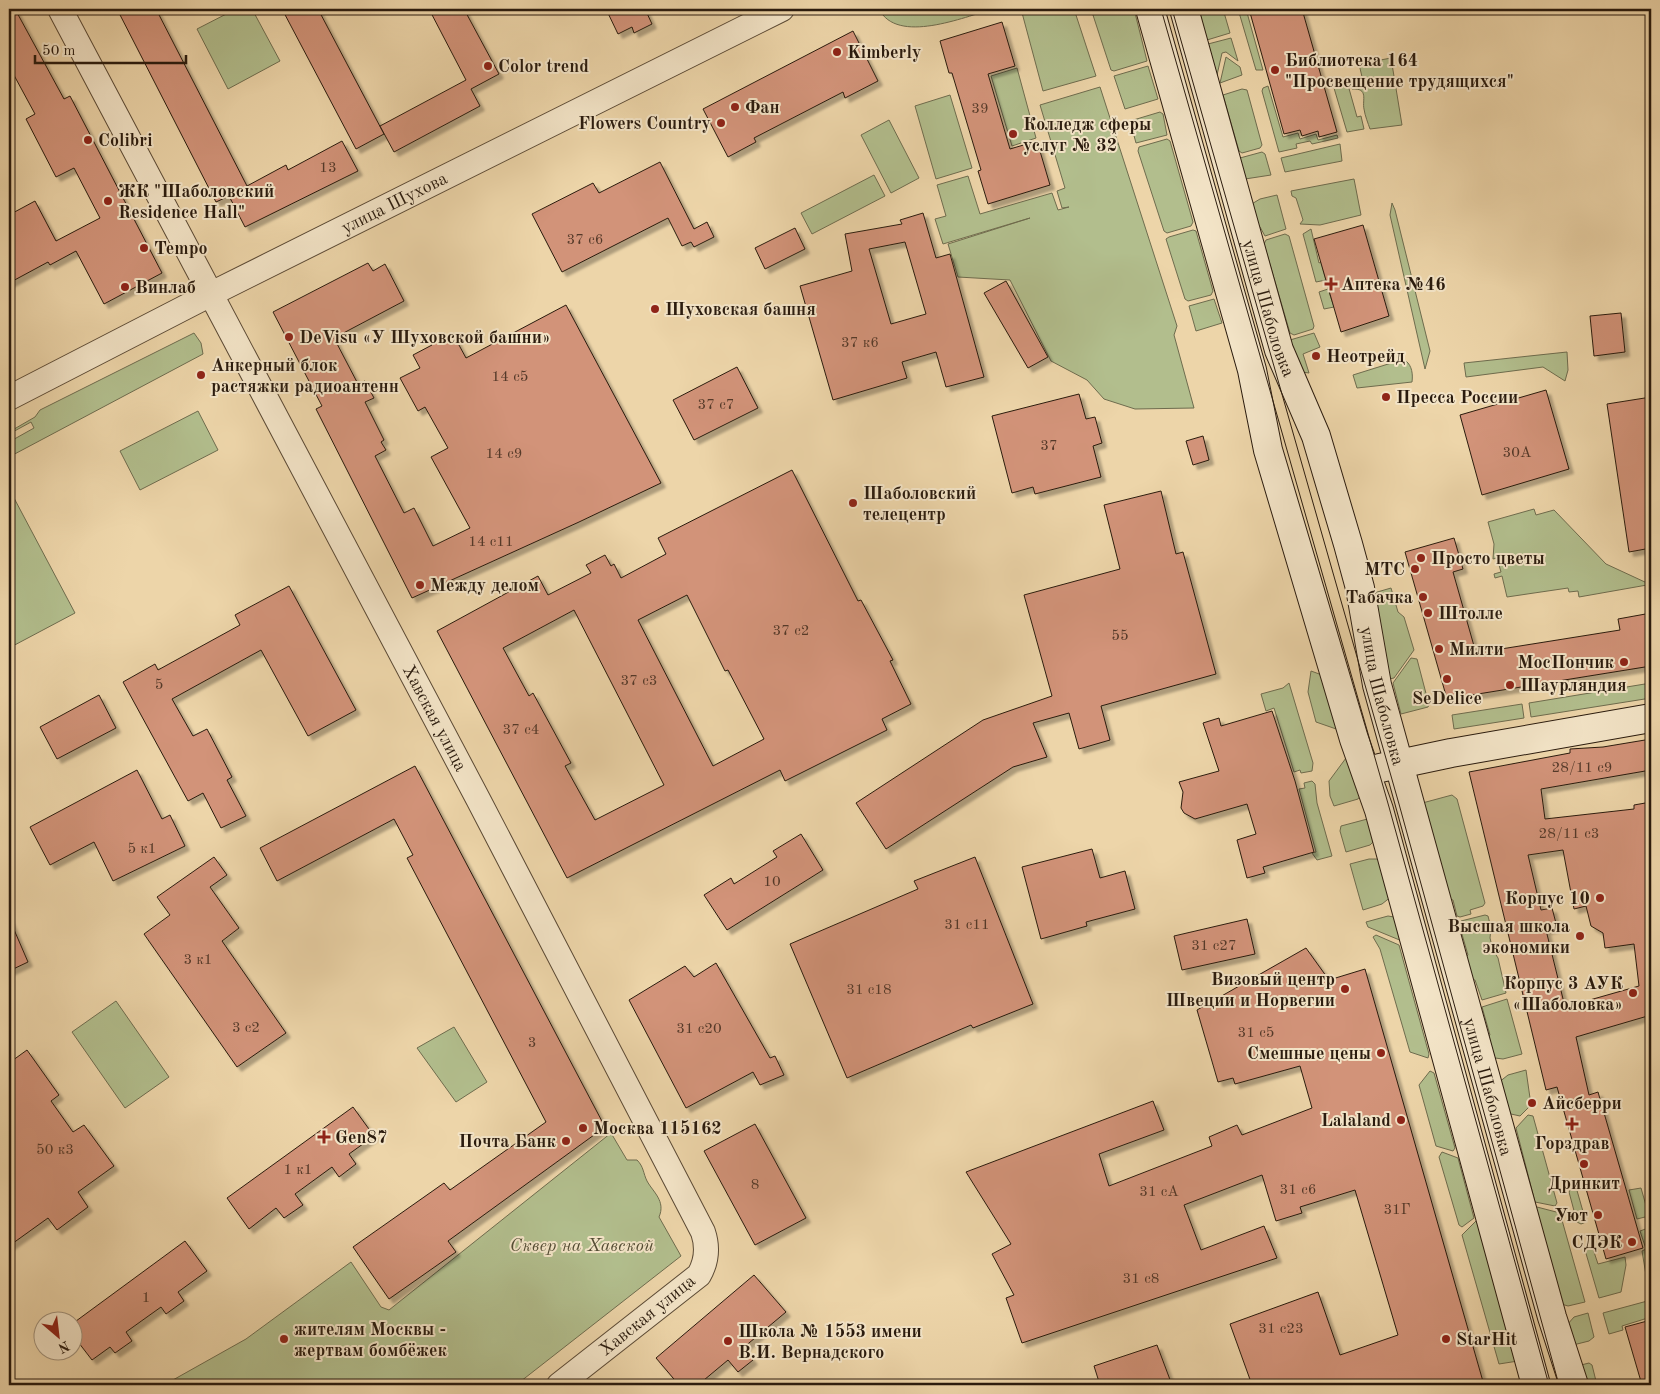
<svg xmlns="http://www.w3.org/2000/svg" width="1660" height="1394" font-family="'Old Standard TT',serif">
<style>
.green{fill:#b2be8d;stroke:#6e6c4e}
.building{fill:#d29379;stroke:#2a1b0e;fill-rule:evenodd;filter:url(#shadow)}
.lines{fill:none;stroke-linecap:round;stroke-linejoin:round}
.street-casing{stroke:#5b4a35;stroke-width:26}
.secondary-casing{stroke:#2a1b0e;stroke-width:30}
.street{stroke:#f3e4c7;stroke-width:24}
.secondary{stroke:#f3e4c7;stroke-width:28}
.tram{stroke:#2a1b0e;stroke-width:1}
.poi-dot{fill:#8f2418;stroke:#f3e4c7;stroke-width:2}
.labels{text-anchor:middle;stroke-width:4;stroke-linejoin:round;paint-order:stroke}
.number-label{font-size:15px;fill:#543929}
.poi-label{font-size:18px;font-weight:bold;fill:#2a1b0e;stroke:#f3e4c7;text-anchor:start}
.street-label{font-size:18px;fill:#2a1b0e;stroke:#f3e4c7}
.park-label{font-size:18px;font-style:italic;fill:#534c34;stroke:#f3e4c7}
</style>
<defs>
<filter id="shadow"><feDropShadow dx="4.5" dy="4.5" stdDeviation="1" flood-color="#0004"/></filter>
</defs>
<rect width="100%" height="100%" fill="#edd5a9"/>
<filter id="stains"><feTurbulence type="fractalNoise" baseFrequency=".004" numOctaves="4"/><feColorMatrix values="0 0 0 0 .2 0 0 0 0 .09 0 0 0 0 .02 0 0 0 .5 -.17"/></filter>
<radialGradient id="worn" r=".72"><stop offset=".6" stop-color="#630" stop-opacity="0"/><stop offset="1" stop-color="#630" stop-opacity=".3"/></radialGradient>
<g class="green">
<path d="M236,9H252L280,61L228,89L197,29Z"/>
<path d="M879,9H993C964,17 897,45 879,9Z"/>
<path d="M1021,9H1074L1096,76L1043,91Z"/>
<path d="M1091,9H1134L1147,61L1114,71L1111,70Z"/>
<path d="M1197,9H1223L1230,33L1207,40L1203,33Z"/>
<path d="M1238,9H1246L1263,70H1256Z"/>
<path d="M1231,38L1238,61L1226,52L1222,53L1217,75L1208,44Z"/>
<path d="M1226,57L1240,67L1242,75L1220,83Z"/>
<path d="M1391,58L1402,125L1370,129C1368,123 1365,116 1364,109C1362,100 1369,88 1352,89L1351,84L1363,81L1359,64Z"/>
<path d="M1148,66L1158,99L1125,109L1114,76Z"/>
<path d="M1017,68L1036,138L1012,146L991,76Z"/>
<path d="M1348,85L1357,117L1361,116L1364,129L1347,132L1334,88Z"/>
<path d="M1268,86L1283,137L1298,133L1300,139L1316,134L1318,140L1337,135L1338,138L1312,144L1310,141L1296,144L1297,148L1279,152L1262,91L1263,88Z"/>
<path d="M1100,87L1177,326L1174,335L1194,408L1135,409L1104,399L1087,380L1051,361L1010,280L958,277L948,244L1030,218L943,244L935,219L946,216L937,185L968,176L980,214L1052,193L1058,210L1069,207L1062,208L1057,191L1065,188L1040,105Z"/>
<path d="M1242,89L1247,90L1262,145L1260,148L1242,153L1239,151L1223,95Z"/>
<path d="M950,95L972,168L936,179L915,106Z"/>
<path d="M1160,112L1163,114L1167,135L1136,143L1130,121Z"/>
<path d="M889,120L919,178L891,193L861,135Z"/>
<path d="M1167,139L1170,141L1193,222L1191,226L1167,233L1164,231L1138,151L1139,147Z"/>
<path d="M1340,144L1342,161L1285,172L1281,158Z"/>
<path d="M1262,152L1265,154L1271,175L1245,179L1232,167L1240,158Z"/>
<path d="M874,175L885,196L812,234L801,213Z"/>
<path d="M1354,179L1361,215L1320,225L1300,224L1303,220L1296,198L1292,196L1291,191Z"/>
<path d="M1277,195L1286,229L1265,236L1260,227L1249,224L1250,205L1260,199Z"/>
<path d="M1392,203L1395,210L1430,351L1425,369L1390,215Z"/>
<path d="M1311,229L1319,263L1321,262L1326,280L1316,282L1303,234Z"/>
<path d="M1193,230L1196,231L1213,291L1211,295L1188,301L1185,299L1166,239L1169,237Z"/>
<path d="M1285,234L1289,236L1314,326L1313,329L1294,335L1290,333L1264,244L1266,240Z"/>
<path d="M1328,289L1334,307L1324,309L1319,292Z"/>
<path d="M1214,299L1222,323L1196,331L1189,306Z"/>
<path d="M194,333L201,343L203,354L9,457V442L34,428L31,422L9,434V432L35,417L40,410Z"/>
<path d="M1314,333L1320,347L1303,354L1309,373L1302,372L1290,340Z"/>
<path d="M1567,352L1568,370L1565,381L1543,367L1466,377L1464,363Z"/>
<path d="M1401,360L1406,361C1412,366 1413,374 1412,382L1357,388L1353,375Z"/>
<path d="M198,411L218,450L140,490L120,451Z"/>
<path d="M14,498L75,613L9,648V500Z"/>
<path d="M1534,509L1536,515L1554,510L1606,564L1647,583V585L1579,597L1578,591L1569,592L1568,588L1507,597L1502,576L1495,578L1494,574L1501,572L1497,558L1493,559L1494,544L1488,522Z"/>
<path d="M1391,588L1398,612L1404,617L1414,650L1394,678L1389,679L1367,595Z"/>
<path d="M1411,658L1417,659L1429,705L1428,707L1401,714L1393,683Z"/>
<path d="M1311,671L1322,675L1342,731L1316,722L1308,692Z"/>
<path d="M1289,683L1313,763L1312,771L1301,773L1300,770L1294,772L1274,708L1266,711L1261,694L1283,688Z"/>
<path d="M1651,683V698L1531,717L1529,703Z"/>
<path d="M1522,704L1524,718L1454,729L1452,715Z"/>
<path d="M1349,754L1364,791L1358,799L1334,806L1330,796L1329,781Z"/>
<path d="M1312,781L1315,784L1317,803L1332,856L1317,860L1312,853L1316,852L1299,789L1305,788L1304,783Z"/>
<path d="M1452,795L1457,799L1485,903L1483,906L1470,910L1471,914L1460,917L1457,916L1453,900L1442,897L1415,805Z"/>
<path d="M1375,817V840L1370,845L1346,852L1340,831L1341,826Z"/>
<path d="M1369,859H1378L1392,896L1382,904L1363,910L1350,864Z"/>
<path d="M1485,915L1488,916L1491,928L1490,938L1493,950L1498,958L1506,993L1482,1000L1475,980L1464,978L1461,962L1468,955L1459,924L1461,921Z"/>
<path d="M1388,916L1394,917L1402,941L1368,927L1366,922Z"/>
<path d="M1376,935L1399,945L1429,1054L1428,1058L1410,1052L1380,949L1373,937Z"/>
<path d="M1507,999L1522,1054L1503,1059L1495,1058L1482,1042L1490,1035L1482,1007Z"/>
<path d="M116,1001L169,1077L125,1108L72,1032Z"/>
<path d="M454,1027L487,1082L456,1102L417,1048Z"/>
<path d="M1526,1070L1531,1105L1520,1116L1502,1112L1498,1083L1508,1075Z"/>
<path d="M1430,1071L1434,1073L1455,1148L1453,1151L1436,1146L1419,1085Z"/>
<path d="M1528,1115L1533,1116L1557,1203L1555,1206L1535,1202L1516,1128Z"/>
<path d="M611,1133L627,1160H637C644,1167 643,1173 647,1181C653,1192 666,1201 659,1217L681,1256L516,1385H164L246,1339L351,1262L381,1307L389,1310Z"/>
<path d="M1442,1152L1458,1158L1474,1218L1462,1227L1459,1225L1439,1157Z"/>
<path d="M1576,1187L1586,1222L1581,1224L1577,1222L1569,1192L1571,1189Z"/>
<path d="M1641,1188L1649,1216L1637,1219L1629,1190Z"/>
<path d="M1537,1207L1560,1213L1585,1302L1568,1306L1558,1303L1535,1208Z"/>
<path d="M1478,1219L1518,1361L1499,1364L1462,1235Z"/>
<path d="M1651,1227V1276L1646,1275L1642,1251L1646,1249L1640,1231Z"/>
<path d="M1592,1246L1598,1264L1625,1257L1626,1265L1621,1292L1599,1298L1585,1250Z"/>
<path d="M1651,1300V1317L1622,1326L1623,1330L1609,1334L1603,1313Z"/>
<path d="M1588,1313L1594,1337L1589,1341L1569,1346L1567,1325L1574,1317Z"/>
<path d="M1589,1363L1592,1365L1597,1385H1585L1577,1366Z"/>
</g>
<g class="building">
<path d="M9,9H15L64,99L70,96L162,273L104,304L76,251L50,265L48,262L9,283V215L35,201L56,241L100,218L74,168L56,177L26,119L35,114L9,66Z"/>
<path d="M117,9H156L247,186L286,165L288,170L342,141L358,171L245,227L229,196L216,202Z"/>
<path d="M282,9H318L384,134L356,149Z"/>
<path d="M429,9H464L499,74L471,89L480,106L394,152L380,126L466,80Z"/>
<path d="M606,9H645L652,24L634,33L632,27L618,34Z"/>
<path d="M1249,9H1302L1337,132L1319,137L1318,131L1302,136L1300,130L1284,134Z"/>
<path d="M1002,22L1015,66L988,74L1010,149L1037,141L1050,185L988,204L978,171L981,170L952,73H949L940,41Z"/>
<path d="M853,31L878,81L845,98L843,92L754,138L756,142L728,157L703,109Z"/>
<path d="M660,162L694,229L707,222L714,237L694,247L691,242L682,246L668,218L562,272L532,214L593,183L599,193Z"/>
<path d="M923,213L936,258L950,254L984,377L946,387L936,352L902,362L907,378L833,400L800,286L852,271L845,234L902,224L900,220ZM905,242L926,314L891,324L869,249Z"/>
<path d="M1363,225L1389,316L1341,332L1314,239Z"/>
<path d="M795,228L805,249L765,269L755,248Z"/>
<path d="M368,263L373,271L385,264L404,301L334,338L358,384L365,381L374,398L365,402L384,440L381,442L386,450L375,456L404,513L414,508L433,546L470,528L431,457L448,448L425,407L418,411L400,378L420,368L413,355L432,345L430,341L445,333L447,337L453,334L466,358L566,305L661,483L579,522L412,598L316,409L322,406L273,312Z"/>
<path d="M1006,281L1048,357L1028,368L984,293Z"/>
<path d="M1621,313L1625,352L1594,356L1590,316Z"/>
<path d="M737,367L758,408L694,440L673,400Z"/>
<path d="M1546,390L1569,469L1482,495L1460,415Z"/>
<path d="M1079,394L1086,419L1095,417L1102,443L1093,446L1101,477L1035,494L1033,487L1012,493L992,416Z"/>
<path d="M1651,397V548L1629,552L1607,404Z"/>
<path d="M1203,436L1209,460L1193,465L1186,441Z"/>
<path d="M792,470L858,601L861,600L893,660L890,661L911,704L882,719L887,730L785,781L780,770L567,878L437,631L538,576L548,595L591,573L586,565L605,555L611,566L614,564L621,578L666,554L658,538ZM687,595L725,671L728,670L764,739L713,766L638,620ZM574,610L664,785L595,820L565,766L571,763L533,693L529,696L503,648Z"/>
<path d="M1161,491L1176,554L1183,552L1216,674L1101,706L1110,740L1079,749L1069,713L1033,723L1047,757L1013,767L886,849L856,803L983,720L1052,696L1024,595L1120,569L1104,505Z"/>
<path d="M1454,538L1463,569L1453,572L1476,653L1620,630L1618,619L1651,613V666L1447,699L1405,552Z"/>
<path d="M289,586L356,710L308,736L261,650L172,699L193,736L207,729L232,777L227,780L246,816L221,828L203,793L188,801L123,682L155,664L158,670L240,625L235,615Z"/>
<path d="M99,695L116,728L57,759L40,727Z"/>
<path d="M1272,711L1295,781L1314,852L1263,867L1265,873L1247,878L1237,840L1256,834L1247,804L1195,819L1184,813L1181,808L1183,792L1179,782L1219,771L1203,723L1219,718L1221,726Z"/>
<path d="M1651,739V770L1541,789L1545,819L1634,809V805L1651,802V1015L1576,1037L1589,1095L1598,1092L1643,1248L1606,1259L1557,1087L1546,1090L1469,772L1570,753V749L1603,747ZM1563,850L1574,909L1586,906L1591,926L1603,933L1605,948L1634,944L1639,986L1565,1007L1546,930L1557,927L1552,908L1541,910L1528,855Z"/>
<path d="M415,766L605,1127L448,1241L456,1252L389,1299L353,1247L444,1183L450,1190L546,1122L407,858L413,855L394,819L277,881L260,848Z"/>
<path d="M137,770L162,819L170,815L185,846L113,881L94,842L50,865L30,827Z"/>
<path d="M801,834L823,870L727,930L704,895L731,878L734,884L777,857L773,851Z"/>
<path d="M1092,849L1100,878L1125,871L1135,909L1086,922L1087,926L1041,939L1022,867Z"/>
<path d="M214,857L227,875L210,887L239,928L222,941L286,1033L237,1067L144,934L170,915L157,897Z"/>
<path d="M975,857L1033,1004L973,1028L971,1025L847,1078L790,944L918,889L914,881Z"/>
<path d="M9,918L28,962L9,971Z"/>
<path d="M1247,919L1255,954L1182,970L1174,936Z"/>
<path d="M1306,948L1329,980L1365,969L1484,1385H1252L1230,1324L1318,1292L1340,1355L1398,1335L1355,1190L1300,1207L1302,1213L1276,1221L1262,1175L1184,1205L1201,1250L1264,1226L1277,1258L1022,1343L1006,1298L1014,1295L992,1254L1011,1244L966,1172L1153,1101L1164,1130L1099,1154L1109,1186L1212,1146L1209,1137L1237,1125L1242,1135L1312,1108L1300,1066L1235,1084L1233,1078L1218,1082L1197,1010Z"/>
<path d="M716,963L770,1058L775,1056L784,1075L760,1085L753,1072L686,1108L629,1000L685,966L694,977Z"/>
<path d="M27,1050L59,1095L51,1101L73,1132L84,1125L114,1166L78,1192L88,1207L57,1230L48,1218L9,1246V1063Z"/>
<path d="M353,1107L374,1136L349,1154L356,1164L339,1177L332,1167L295,1194L303,1205L284,1218L276,1208L249,1229L227,1198Z"/>
<path d="M755,1124L806,1218L755,1245L704,1151Z"/>
<path d="M185,1241L207,1271L178,1292L184,1301L166,1314L161,1307L126,1332L132,1341L115,1353L110,1347L92,1360L72,1334V1324Z"/>
<path d="M754,1275L786,1312L743,1348L753,1360L738,1372L728,1360L698,1385H679L656,1358Z"/>
<path d="M1651,1320V1385H1642L1625,1327Z"/>
<path d="M1157,1345L1172,1385H1100L1094,1366Z"/>
</g>
<g class="lines">
<g class="street-casing">
<g id="street">
<path id="s1" d="M60,9L478,799L703,1232C708,1247 707,1261 699,1275L559,1385"/>
<path id="s2" d="M9,398L211,294L782,9"/>
</g>
</g>
<g class="secondary-casing">
<g id="secondary">
<path d="M1150,9L1252,370L1268,450L1354,739L1379,810L1536,1385"/>
<path id="s3" d="M1184,9L1279,350L1316,436L1348,544L1360,588L1377,685L1552,1317L1574,1385"/>
<path d="M1380,768L1451,753L1651,718"/>
</g>
</g>
<use href="#street" class="street"/>
<use href="#secondary" class="secondary"/>
<g class="tram">
<path d="M1161,9L1389,807L1549,1385"/>
<path d="M1172,9L1399,804L1559,1385"/>
</g>
</g>
<g class="poi-dot">
<circle cx="837" cy="52" r="5"/>
<circle cx="488" cy="66" r="5"/>
<circle cx="1275" cy="70" r="5"/>
<circle cx="735" cy="107" r="5"/>
<circle cx="721" cy="123" r="5"/>
<circle cx="1013" cy="134" r="5"/>
<circle cx="88" cy="140" r="5"/>
<circle cx="108" cy="201" r="5"/>
<circle cx="144" cy="248" r="5"/>
<path d="M1328.5 276.5h5v5h5v5h-5v5h-5v-5h-5v-5h5z"/>
<circle cx="125" cy="287" r="5"/>
<circle cx="655" cy="309" r="5"/>
<circle cx="289" cy="337" r="5"/>
<circle cx="1316" cy="356" r="5"/>
<circle cx="201" cy="375" r="5"/>
<circle cx="1386" cy="397" r="5"/>
<circle cx="853" cy="503" r="5"/>
<circle cx="1421" cy="558" r="5"/>
<circle cx="1415" cy="569" r="5"/>
<circle cx="420" cy="585" r="5"/>
<circle cx="1423" cy="597" r="5"/>
<circle cx="1428" cy="613" r="5"/>
<circle cx="1439" cy="649" r="5"/>
<circle cx="1624" cy="662" r="5"/>
<circle cx="1447" cy="679" r="5"/>
<circle cx="1510" cy="685" r="5"/>
<circle cx="1600" cy="898" r="5"/>
<circle cx="1580" cy="936" r="5"/>
<circle cx="1345" cy="989" r="5"/>
<circle cx="1633" cy="993" r="5"/>
<circle cx="1381" cy="1053" r="5"/>
<circle cx="1532" cy="1103" r="5"/>
<circle cx="1401" cy="1120" r="5"/>
<path d="M1569.5 1116.5h5v5h5v5h-5v5h-5v-5h-5v-5h5z"/>
<circle cx="583" cy="1128" r="5"/>
<path d="M321.5 1129.5h5v5h5v5h-5v5h-5v-5h-5v-5h5z"/>
<circle cx="566" cy="1141" r="5"/>
<circle cx="1584" cy="1164" r="5"/>
<circle cx="1598" cy="1215" r="5"/>
<circle cx="1632" cy="1242" r="5"/>
<circle cx="284" cy="1339" r="5"/>
<circle cx="1446" cy="1339" r="5"/>
<circle cx="728" cy="1341" r="5"/>
</g>
<g class="labels">
<g class="number-label">
<text x="980" y="113">39</text>
<text x="328" y="172">13</text>
<text x="585" y="244">37 с6</text>
<text x="860" y="347">37 к6</text>
<text x="510" y="381">14 с5</text>
<text x="716" y="409">37 с7</text>
<text x="1049" y="450">37</text>
<text x="1517" y="457">30А</text>
<text x="504" y="458">14 с9</text>
<text x="491" y="546">14 с11</text>
<text x="791" y="635">37 с2</text>
<text x="1120" y="640">55</text>
<text x="639" y="685">37 с3</text>
<text x="159" y="689">5</text>
<text x="521" y="734">37 с4</text>
<text x="1582" y="772">28/11 с9</text>
<text x="1569" y="838">28/11 с3</text>
<text x="142" y="853">5 к1</text>
<text x="772" y="886">10</text>
<text x="967" y="929">31 с11</text>
<text x="1214" y="950">31 с27</text>
<text x="198" y="964">3 к1</text>
<text x="869" y="994">31 с18</text>
<text x="246" y="1032">3 с2</text>
<text x="699" y="1033">31 с20</text>
<text x="1256" y="1037">31 с5</text>
<text x="532" y="1047">3</text>
<text x="55" y="1154">50 к3</text>
<text x="298" y="1174">1 к1</text>
<text x="755" y="1189">8</text>
<text x="1298" y="1194">31 с6</text>
<text x="1159" y="1196">31 сА</text>
<text x="1397" y="1214">31Г</text>
<text x="1141" y="1283">31 с8</text>
<text x="146" y="1302">1</text>
<text x="1281" y="1333">31 с23</text>
</g>
<g class="poi-label">
<text x="847" y="58">Kimberly</text>
<text x="1285" y="66">Библиотека 164<tspan x="1285" dy="21">"Просвещение трудящихся"</tspan></text>
<text x="498" y="72">Color trend</text>
<text x="745" y="113">Фан</text>
<text x="711" y="129" text-anchor="end">Flowers Country</text>
<text x="1023" y="130">Колледж сферы<tspan x="1023" dy="21">услуг № 32</tspan></text>
<text x="98" y="146">Colibri</text>
<text x="118" y="197">ЖК "Шаболовский<tspan x="118" dy="21">Residence Hall"</tspan></text>
<text x="154" y="254">Tempo</text>
<text x="1341" y="290">Аптека №46</text>
<text x="135" y="293">Винлаб</text>
<text x="665" y="315">Шуховская башня</text>
<text x="299" y="343">DeVisu «У Шуховской башни»</text>
<text x="1326" y="362">Неотрейд</text>
<text x="211" y="371">Анкерный блок<tspan x="211" dy="21">растяжки радиоантенн</tspan></text>
<text x="1396" y="403">Пресса России</text>
<text x="863" y="499">Шаболовский<tspan x="863" dy="21">телецентр</tspan></text>
<text x="1431" y="564">Просто цветы</text>
<text x="1405" y="575" text-anchor="end">МТС</text>
<text x="430" y="591">Между делом</text>
<text x="1413" y="603" text-anchor="end">Табачка</text>
<text x="1438" y="619">Штолле</text>
<text x="1449" y="655">Милти</text>
<text x="1614" y="668" text-anchor="end">МосПончик</text>
<text x="1520" y="691">Шаурляндия</text>
<text x="1447" y="704" text-anchor="middle">SeDelice</text>
<text x="1590" y="904" text-anchor="end">Корпус 10</text>
<text x="1570" y="932" text-anchor="end">Высшая школа<tspan x="1570" dy="21">экономики</tspan></text>
<text x="1335" y="985" text-anchor="end">Визовый центр<tspan x="1335" dy="21">Швеции и Норвегии</tspan></text>
<text x="1623" y="989" text-anchor="end">Корпус 3 АУК<tspan x="1623" dy="21">«Шаболовка»</tspan></text>
<text x="1371" y="1059" text-anchor="end">Смешные цены</text>
<text x="1542" y="1109">Айсберри</text>
<text x="1391" y="1126" text-anchor="end">Lalaland</text>
<text x="593" y="1134">Москва 115162</text>
<text x="335" y="1143">Gen87</text>
<text x="556" y="1147" text-anchor="end">Почта Банк</text>
<text x="1572" y="1149" text-anchor="middle">Горздрав</text>
<text x="1584" y="1189" text-anchor="middle">Дринкит</text>
<text x="1588" y="1221" text-anchor="end">Уют</text>
<text x="1622" y="1248" text-anchor="end">СДЭК</text>
<text x="294" y="1335">жителям Москвы -<tspan x="294" dy="21">жертвам бомбёжек</tspan></text>
<text x="738" y="1337">Школа № 1553 имени<tspan x="738" dy="21">В.И. Вернадского</tspan></text>
<text x="1456" y="1345">StarHit</text>
</g>
<g class="street-label">
<text dy="6" stroke="none"><textPath href="#s2" startOffset="432">улица Шухова</textPath></text>
<text dy="6" stroke="none"><textPath href="#s3" startOffset="311">улица Шаболовка</textPath></text>
<text dy="6" stroke="none"><textPath href="#s3" startOffset="716">улица Шаболовка</textPath></text>
<text dy="6" stroke="none"><textPath href="#s1" startOffset="802">Хавская улица</textPath></text>
<text dy="6" stroke="none"><textPath href="#s3" startOffset="1121">улица Шаболовка</textPath></text>
<text transform="translate(647 1315) rotate(-39)" y="6">Хавская улица</text>
</g>
<g class="park-label">
<text x="582" y="1251">Сквер на Хавской</text>
</g>
</g>
<rect width="1660" height="1394" fill="none" stroke="#edd5a9" stroke-width="30"/>
<rect x="10" y="10" width="1640" height="1374" fill="none" stroke="#2a1b0e" stroke-width="2.5"/>
<rect x="15" y="15" width="1630" height="1364" fill="none" stroke="#2a1b0e"/>
<g transform="translate(58 1336) rotate(152)"><circle r="24" fill="#f3e4c7" stroke="#a3947d"/>
<path d="M0-4L9 19L0 12L-9 19Z" fill="#8f2418"/>
<text y="-8" font-size="14" font-weight="bold" text-anchor="middle" fill="#2a1b0e">N</text>
</g>
<path d="M35 55v8h151v-8" fill="none" stroke="#2a1b0e" stroke-width="2.5"/>
<text x="42" y="55" font-size="15" fill="#2a1b0e" stroke="#f3e4c7" stroke-width="4" paint-order="stroke">50 m</text>
<rect width="100%" height="100%" filter="url(#stains)"/>
<rect width="100%" height="100%" fill="url(#worn)"/>
</svg>
